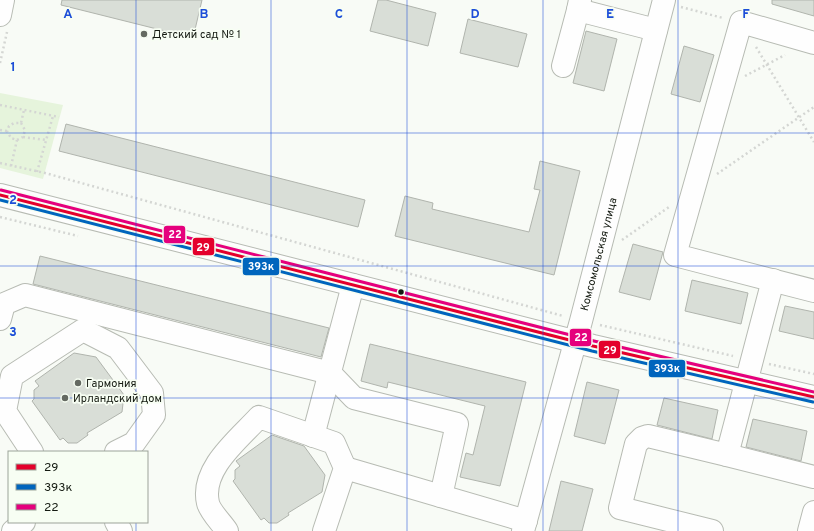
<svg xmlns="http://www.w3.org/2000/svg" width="814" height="531" font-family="Overpass,sans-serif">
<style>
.green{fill:#e6f4dc}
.building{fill:#d9ded7;stroke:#b0b4ad}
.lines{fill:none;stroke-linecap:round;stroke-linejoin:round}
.minor-casing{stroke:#b7bbb3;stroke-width:24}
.path{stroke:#d4d6d3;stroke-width:2.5;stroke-dasharray:2 3;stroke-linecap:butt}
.minor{stroke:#fefefe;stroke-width:22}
.bus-1-casing{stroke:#f7fef3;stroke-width:6}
.bus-2-casing{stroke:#f7fef3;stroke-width:6}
.bus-3-casing{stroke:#f7fef3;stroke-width:6}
.bus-1{stroke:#e4002b;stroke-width:3}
.bus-2{stroke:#0065bd;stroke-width:3}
.bus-3{stroke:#e5007d;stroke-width:3}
.grid{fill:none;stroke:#1d4ed8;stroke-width:1;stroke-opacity:0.55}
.poi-dot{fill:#646961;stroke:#f7fef3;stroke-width:1.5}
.bus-dot{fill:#141a11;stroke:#f7fef3;stroke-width:1.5}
.labels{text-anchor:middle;stroke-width:3.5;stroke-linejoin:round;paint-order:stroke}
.poi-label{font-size:11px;fill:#141a11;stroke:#f7fef3;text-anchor:start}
.street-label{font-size:11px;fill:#141a11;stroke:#f7fef3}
.grid-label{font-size:13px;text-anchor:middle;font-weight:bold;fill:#1d4ed8;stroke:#f7fef3;stroke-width:3.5;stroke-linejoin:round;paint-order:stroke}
.line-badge{stroke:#f7fef3;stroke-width:1.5}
.badge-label{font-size:11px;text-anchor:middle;font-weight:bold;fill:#fff}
</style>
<rect width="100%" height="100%" fill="#f8fbf6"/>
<path class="green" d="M0,93L63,105L43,179L0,168Z"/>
<g class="building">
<path d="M62,0H202L193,38L61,5Z"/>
<path d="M378,0H386L436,13L428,46L370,31Z"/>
<path d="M772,0H814V16L772,4Z"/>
<path d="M468,19L527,34L518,67L460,53Z"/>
<path d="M586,31L617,39L604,91L573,83Z"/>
<path d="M684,46L714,55L700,102L671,94Z"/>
<path d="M66,124L365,200L358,227L59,151Z"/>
<path d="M540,161L580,171L554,275L395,236L405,196L433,203L432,209L529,232L540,190L534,189Z"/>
<path d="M633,244L663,252L650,300L619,292Z"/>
<path d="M40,256L329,328L321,357L33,284Z"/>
<path d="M692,280L748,293L741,324L685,311Z"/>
<path d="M785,306L814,312V339L779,331Z"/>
<path d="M370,344L526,382L500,486L460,477L466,453L473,455L485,406L388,382L387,388L361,381Z"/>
<path d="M74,353L96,357L124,395L122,412L87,433L88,435L77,443H68L63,438L60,440L32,401L34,399V390L39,386L35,381Z"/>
<path d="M587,382L619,390L605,444L574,436Z"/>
<path d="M664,398L718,410L712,439L657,425Z"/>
<path d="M753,419L807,431L801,461L746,447Z"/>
<path d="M272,435L304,446L325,475L322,492L288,513L289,515L277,523H269L264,518L261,520L233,481L235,479V470L240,466L236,461Z"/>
<path d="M561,481L593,489L582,531H549Z"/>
</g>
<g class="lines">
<g class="minor-casing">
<g id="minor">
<path d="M580,0L578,10L656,30"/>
<path d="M0,15L3,0"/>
<path d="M814,43L741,22L675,255L814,291"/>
<path d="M563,66L578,10"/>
<path d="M0,195L593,346L814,397"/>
<path d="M0,319L4,304L25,295L330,373L354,398L457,424L441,496"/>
<path d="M313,436L353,285"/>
<path d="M32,452L5,411L12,376L83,330L118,348L152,393L154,415L134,443L116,452"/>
<path d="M727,455L814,477"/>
<path d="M345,468L526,521"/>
<path d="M116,522L121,531"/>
<path d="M13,531L24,522"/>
<path d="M227,531C222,523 210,512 208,503C200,469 239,439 259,417L334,443L345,468L324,531"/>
<path id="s1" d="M523,531L581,321L664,0"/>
<path d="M712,531L620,508L636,444L642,438L648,436L727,455L773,280"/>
<path d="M809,531L814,512"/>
</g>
</g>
<g class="path">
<path d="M681,7L723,18"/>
<path d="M756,47L814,142"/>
<path d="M0,63L7,32"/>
<path d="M745,76L785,55"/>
<path d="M0,105L59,117"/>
<path d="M21,123L25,130L23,137L17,140L11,138L7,131L9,126L14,123H21L24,110"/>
<path d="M0,130L7,131"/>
<path d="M23,137L46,140"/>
<path d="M0,163L45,173L563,316"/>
<path d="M11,166L17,140"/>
<path d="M37,172L53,116"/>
<path d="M717,174L814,107"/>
<path d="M0,217L78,236"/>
<path d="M622,240L669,207"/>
<path d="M600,325L733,356"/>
<path d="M769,364L814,374"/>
</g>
<use href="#minor" class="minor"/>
<g class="bus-1-casing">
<path id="bus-1" d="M0,195L593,346L814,397"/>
</g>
<g class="bus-2-casing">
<path id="bus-2" d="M0,200L592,351L813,402"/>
</g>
<g class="bus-3-casing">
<path id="bus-3" d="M1,190L594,341L814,392"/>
</g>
<use href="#bus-1" class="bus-1"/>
<use href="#bus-2" class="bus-2"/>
<use href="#bus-3" class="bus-3"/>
</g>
<path class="grid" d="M136,0V452M271,0V531M407,0V531M543,0V531M678,0V531M0,133H814M0,266H814M0,398H814M136,522V531"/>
<g class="poi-dot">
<circle cx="144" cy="34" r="4"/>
<circle cx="78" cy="383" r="4"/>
<circle cx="65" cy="398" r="4"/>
</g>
<circle class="bus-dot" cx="401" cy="292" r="3.5"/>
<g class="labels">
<g class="poi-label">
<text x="152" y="38">Детский сад № 1</text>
<text x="86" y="387">Гармония</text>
<text x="73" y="402">Ирландский дом</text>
</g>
<g class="street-label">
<text dy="4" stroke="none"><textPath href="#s1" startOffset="287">Комсомольская улица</textPath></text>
</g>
</g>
<g class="grid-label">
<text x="68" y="18">A</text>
<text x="204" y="18">B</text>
<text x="339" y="18">C</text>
<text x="475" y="18">D</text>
<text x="610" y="18">E</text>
<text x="746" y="18">F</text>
<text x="13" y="71">1</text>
<text x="13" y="204">2</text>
<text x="13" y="336">3</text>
</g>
<g class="line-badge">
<rect x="163" y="225" width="23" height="19" rx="4" fill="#e5007d"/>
<rect x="192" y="237" width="23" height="19" rx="4" fill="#e4002b"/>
<rect x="242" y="257" width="38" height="19" rx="4" fill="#0065bd"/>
<rect x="569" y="328" width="23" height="19" rx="4" fill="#e5007d"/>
<rect x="598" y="340" width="23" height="19" rx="4" fill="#e4002b"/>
<rect x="648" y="359" width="38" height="19" rx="4" fill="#0065bd"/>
</g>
<g class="badge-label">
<text x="175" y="238">22</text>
<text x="203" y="251">29</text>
<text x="261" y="270">393к</text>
<text x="581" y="341">22</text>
<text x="610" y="354">29</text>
<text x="667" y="372">393к</text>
</g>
<rect x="8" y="451" width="140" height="72" fill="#f7fef3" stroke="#9ca399"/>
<rect x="16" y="464" width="20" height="6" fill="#e4002b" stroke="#9ca399"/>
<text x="44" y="471" font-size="12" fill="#141a11">29</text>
<rect x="16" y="484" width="20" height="6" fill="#0065bd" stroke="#9ca399"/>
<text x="44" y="491" font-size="12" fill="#141a11">393к</text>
<rect x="16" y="504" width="20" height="6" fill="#e5007d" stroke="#9ca399"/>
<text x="44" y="511" font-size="12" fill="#141a11">22</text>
</svg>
